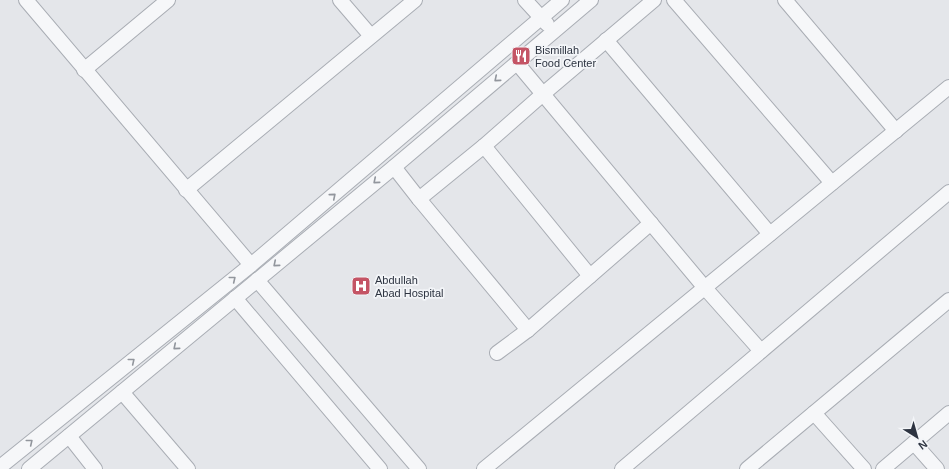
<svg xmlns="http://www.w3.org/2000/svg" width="949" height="469" font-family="Arial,sans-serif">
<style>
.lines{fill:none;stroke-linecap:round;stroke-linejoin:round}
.street-casing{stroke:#a9adb4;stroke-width:16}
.street{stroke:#f6f7f9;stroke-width:14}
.oneway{stroke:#92969d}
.labels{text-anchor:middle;stroke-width:3.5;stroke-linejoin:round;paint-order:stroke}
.poi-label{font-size:11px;fill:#2d3441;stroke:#f3f5f8;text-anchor:start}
</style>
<rect width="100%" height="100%" fill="#e4e6ea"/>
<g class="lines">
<g class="street-casing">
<g id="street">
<path d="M26,0L251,265"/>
<path d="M340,0L371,36"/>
<path d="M525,0L547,24"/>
<path d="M674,0L832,183"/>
<path d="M785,0L896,131"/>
<path d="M606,40L770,234"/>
<path d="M517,63L705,288L761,351"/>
<path d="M84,70L168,0"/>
<path d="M484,146L590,276"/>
<path d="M394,167L419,199L528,330"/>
<path d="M186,190L415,0"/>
<path d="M419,199L484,146L543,94L654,0"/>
<path d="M257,280L419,469"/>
<path d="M235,298L380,469"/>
<path d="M497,353L528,330L651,223"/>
<path d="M122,392L188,469"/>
<path d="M814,413L864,469"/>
<path d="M69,436L95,469"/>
<path d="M914,443L937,469"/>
<path d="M0,467L251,265L562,0"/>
<path d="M29,469L394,167L591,0"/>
<path d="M484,469L949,87"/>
<path d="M622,469L949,192"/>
<path d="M747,469L949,300"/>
<path d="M883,469L949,413"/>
</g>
</g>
<use href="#street" class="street"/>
</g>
<defs><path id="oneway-chevron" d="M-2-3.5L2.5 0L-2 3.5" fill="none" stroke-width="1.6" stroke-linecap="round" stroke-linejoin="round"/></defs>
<g class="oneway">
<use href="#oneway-chevron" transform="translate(497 79) rotate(140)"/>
<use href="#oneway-chevron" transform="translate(376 181) rotate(140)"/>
<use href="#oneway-chevron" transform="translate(333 196) rotate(-40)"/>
<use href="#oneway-chevron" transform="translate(276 264) rotate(140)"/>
<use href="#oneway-chevron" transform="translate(233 279) rotate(-39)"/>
<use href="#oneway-chevron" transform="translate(176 347) rotate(140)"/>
<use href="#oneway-chevron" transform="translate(132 361) rotate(-39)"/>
<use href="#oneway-chevron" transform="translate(30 442) rotate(-39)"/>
</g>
<defs>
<g id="restaurant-square" transform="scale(1)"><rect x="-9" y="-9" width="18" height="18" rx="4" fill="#c45465" stroke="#f3f5f8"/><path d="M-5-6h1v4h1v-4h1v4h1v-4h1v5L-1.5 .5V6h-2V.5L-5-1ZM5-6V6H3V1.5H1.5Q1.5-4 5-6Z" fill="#fff"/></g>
<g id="hospital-square" transform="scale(1)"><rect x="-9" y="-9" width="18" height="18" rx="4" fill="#c45465" stroke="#f3f5f8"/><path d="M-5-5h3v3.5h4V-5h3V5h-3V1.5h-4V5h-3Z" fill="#fff"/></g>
</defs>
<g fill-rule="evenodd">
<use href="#restaurant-square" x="521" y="56"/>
<use href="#hospital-square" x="361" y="286"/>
</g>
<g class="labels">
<g class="poi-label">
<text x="535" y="54">Bismillah<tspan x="535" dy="13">Food Center</tspan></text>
<text x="375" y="284">Abdullah<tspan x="375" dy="13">Abad Hospital</tspan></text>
</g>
</g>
<g transform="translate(917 437) rotate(143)" stroke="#f3f5f8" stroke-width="3" paint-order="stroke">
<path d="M0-3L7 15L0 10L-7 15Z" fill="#2d3441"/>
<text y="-6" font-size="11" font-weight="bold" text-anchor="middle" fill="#2d3441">N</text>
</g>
</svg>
